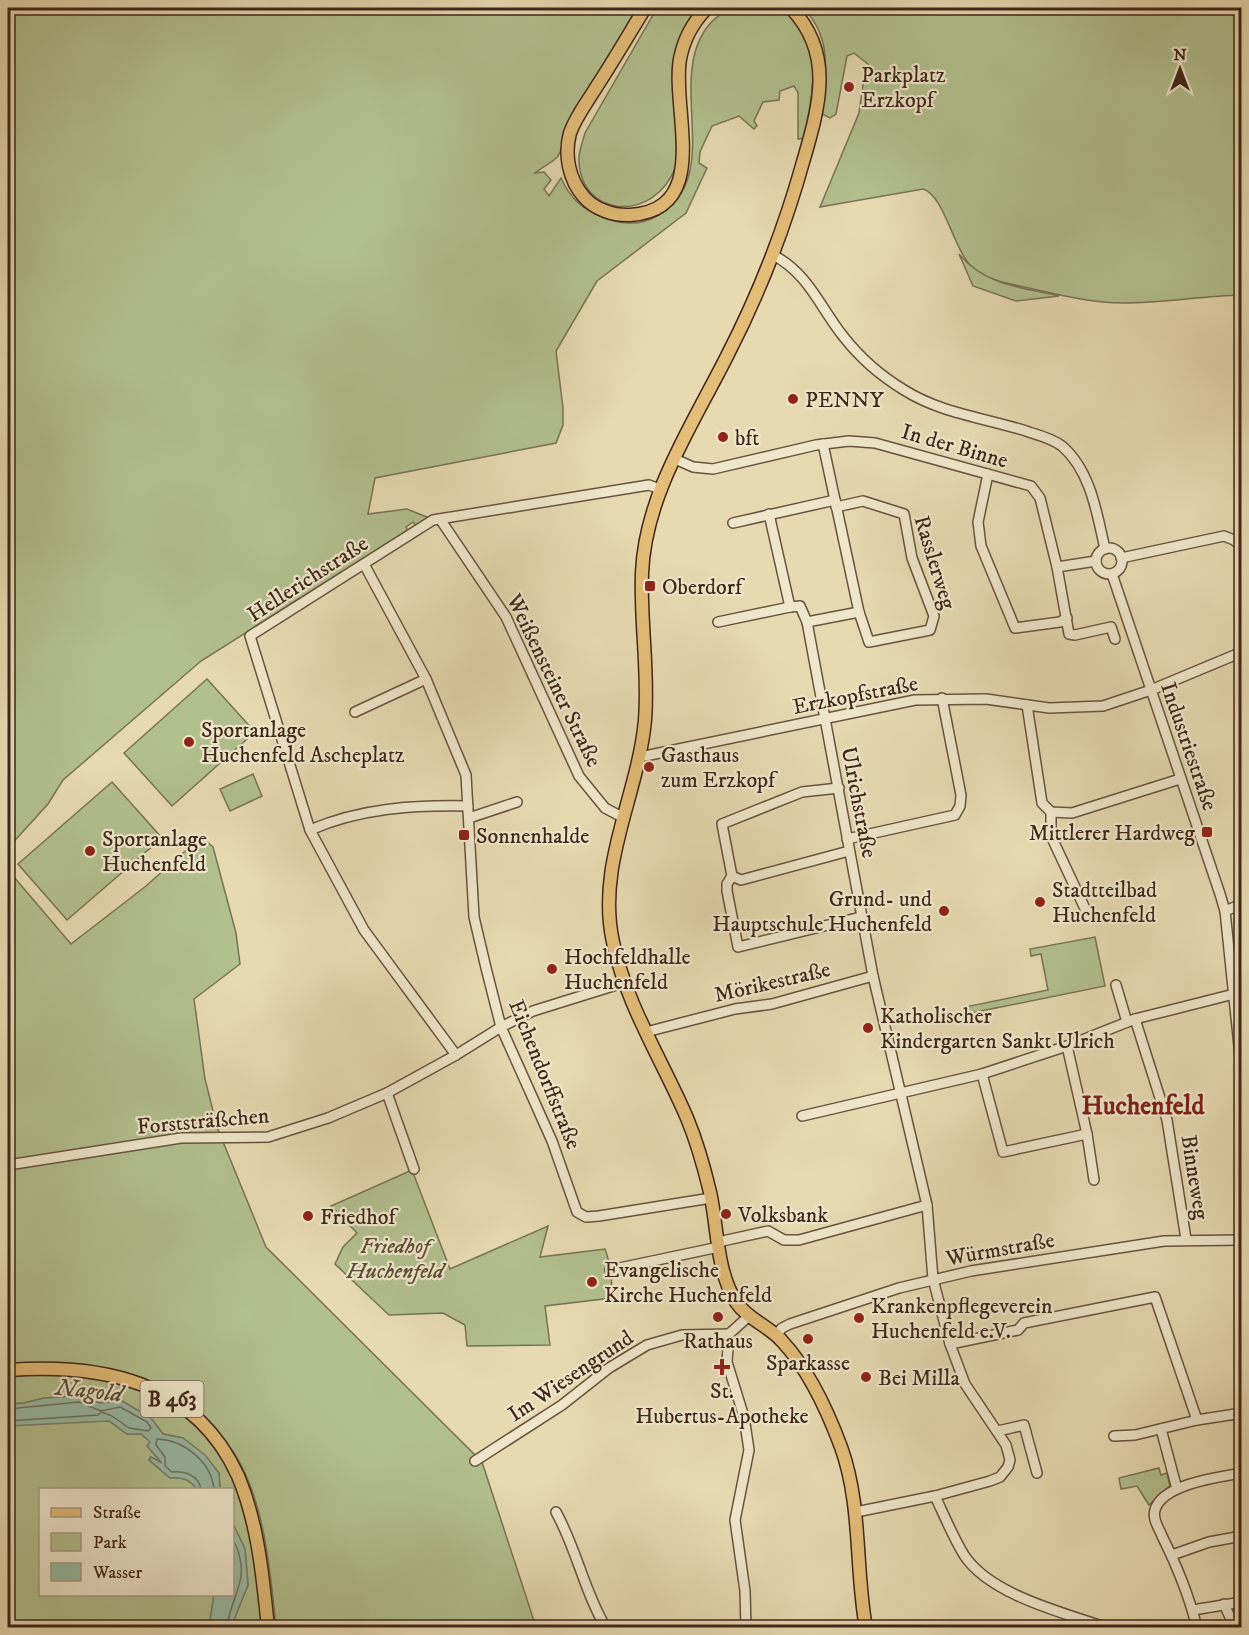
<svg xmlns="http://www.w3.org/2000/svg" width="1249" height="1635" font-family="'IM FELL DW Pica',serif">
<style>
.green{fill:#b2c08e;stroke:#787354;stroke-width:1.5}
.water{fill:#98bba6;stroke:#747f6e;stroke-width:1.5}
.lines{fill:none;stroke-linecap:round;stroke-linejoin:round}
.shore{stroke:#6c7060;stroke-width:1.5}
.minor-casing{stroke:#69533f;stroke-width:12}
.major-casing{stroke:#3f2619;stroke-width:15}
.minor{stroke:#efe7cc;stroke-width:9}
.major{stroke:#e4bd78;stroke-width:12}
.poi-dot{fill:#8f2418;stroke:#efe7cc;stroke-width:2}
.labels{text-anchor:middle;stroke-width:4.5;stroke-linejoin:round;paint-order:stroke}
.shield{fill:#efe7cc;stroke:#74604f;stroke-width:1.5}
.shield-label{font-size:21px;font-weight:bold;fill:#3f2619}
.poi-label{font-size:22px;fill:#3f2619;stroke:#efe7cc;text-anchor:start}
.street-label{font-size:22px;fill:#3f2619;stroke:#efe7cc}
.park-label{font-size:22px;font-style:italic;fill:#5c4c36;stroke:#efe7cc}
.water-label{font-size:24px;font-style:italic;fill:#554b3c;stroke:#efe7cc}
.quarter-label{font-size:26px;font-weight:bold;fill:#7a1f14;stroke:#efe7cc}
</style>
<rect width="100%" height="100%" fill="#e7dab1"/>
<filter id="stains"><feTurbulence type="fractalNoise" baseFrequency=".00333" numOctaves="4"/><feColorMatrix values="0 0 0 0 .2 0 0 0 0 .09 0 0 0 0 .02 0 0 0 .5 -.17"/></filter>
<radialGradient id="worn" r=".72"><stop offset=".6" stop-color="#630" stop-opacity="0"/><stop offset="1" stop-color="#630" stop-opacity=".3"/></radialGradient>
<g class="green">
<path d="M8,8H638L563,139C560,164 552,159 535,173L544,172L551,180L544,189L549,196L561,178C570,198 582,209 602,217C619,224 639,226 655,217C726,179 667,87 705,30C718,12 729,8 751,8C761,8 777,5 787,11C827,36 811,100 804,138L798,139V93L794,86L780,91L779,100L763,102L754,121L757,126L754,129L739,116L712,126L700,152L699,163L707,168L686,213L597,281L556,351L563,408V425L556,443L375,478L368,514L407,509L429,518L416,526L413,522L406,527L408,531L201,661L63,780L48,804L8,848Z"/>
<path d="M657,8H698C662,52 679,113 676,166C655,224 577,219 579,156C580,149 583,140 585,133Z"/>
<path d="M803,8H1241V295C1202,296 1162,303 1123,303C1090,303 1056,294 1024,287C1007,283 986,280 973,268C953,250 945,196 923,189L820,207L859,113L864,78L877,75L874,69L854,53L847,56L836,114L830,118L822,114C826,76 833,37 803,8Z"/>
<path d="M959,254C986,286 1021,287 1059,296L1016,301L973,286Z"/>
<path d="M207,679L255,732L172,806L124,753Z"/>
<path d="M253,774L262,796L230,811L220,789Z"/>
<path d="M112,782L162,838L67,920L18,864Z"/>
<path d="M201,837L213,847L236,933L240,964L194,999L205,1079L217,1127L266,1247L482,1462L536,1627H276C270,1569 264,1486 224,1440C216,1431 205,1423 196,1415C169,1390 137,1374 99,1367C69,1362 38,1366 8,1367V870L71,944L146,886Z"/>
<path d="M1095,937L1105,986L966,1014L965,1007L1048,990L1041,954L1031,956L1030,949Z"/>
<path d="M412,1170L450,1269L548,1226L540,1257L605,1249L611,1268L612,1298L545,1306L550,1345L467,1346L465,1325L443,1313L389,1315L335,1264L343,1247L357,1233L331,1206Z"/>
<path d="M47,1374C62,1375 78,1374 92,1376C157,1386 213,1427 237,1488C254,1532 258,1582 264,1627H231L248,1585L245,1549L233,1524L232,1490L220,1489L219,1473L183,1438L163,1434L151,1418L122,1401L100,1403L80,1396L44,1398L24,1403L8,1404V1377Z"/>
<path d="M80,1421H109L127,1434H141L151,1442L147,1446L163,1464L151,1457L149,1460L170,1478C183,1477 189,1479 197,1489L40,1490V1594L214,1595L209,1627H8V1426Z"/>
<path d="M1159,1468L1161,1475L1167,1473L1170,1486L1149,1505L1137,1486L1121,1489L1119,1478Z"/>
</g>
<g class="water">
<path d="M81,1396L100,1403L122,1401L151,1418L163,1434L183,1438L205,1455L219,1473L220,1489H197C189,1479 183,1477 170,1478L149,1460L151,1457L162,1463L147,1446L150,1442L141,1434H127L109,1421L8,1426V1404L24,1403L44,1398Z"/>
<path d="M233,1524L245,1549L248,1585L231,1627H209L214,1595L232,1594Z"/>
</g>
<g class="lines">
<g class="shore">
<path d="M8,1409L79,1402L101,1411L120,1407L147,1422L151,1428L148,1431L129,1428L112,1416L101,1412L98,1415L8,1421"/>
<path d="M201,1490C199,1475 185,1471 172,1472L165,1466V1457L156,1445L157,1439C184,1440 212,1462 214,1490"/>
<path d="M227,1628C231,1591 254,1580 232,1537"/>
</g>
<g class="minor-casing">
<g id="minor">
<path d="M773,255C808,273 820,307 843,336C860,358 881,376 904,390C942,414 987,418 1029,432C1039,435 1053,439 1062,446C1091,471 1097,514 1105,549"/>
<path d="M823,444L859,612L807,622L873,976L927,1205L933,1279L950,1344L965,1384L1006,1445L1010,1460L1008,1467L1000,1477L990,1481L935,1496L856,1512"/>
<path d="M675,459L693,467L713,469L816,445L849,441L875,443L1031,486L1040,498L1057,567L1096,561"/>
<path d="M988,474L978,522L981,546L1015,628L1060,622L1067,618"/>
<path d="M836,507L863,501L904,514L912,558L934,616L930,630L869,642L859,612"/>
<path d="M440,519L506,617L579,776L605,808L624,818"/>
<path d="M733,523L835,500"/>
<circle cx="1109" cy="561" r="13"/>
<path d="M1121,558L1224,536L1234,540L1242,547"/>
<path d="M364,564L426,679L466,775L474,917L486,968L501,1027L552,1141L577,1212L586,1217L599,1216L711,1198"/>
<path d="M1057,567L1069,634L1075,635L1111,627L1115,639"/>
<path d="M1112,574L1220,894L1225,911L1242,1075"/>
<path d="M790,607L800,606L807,622"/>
<path d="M718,622L790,607L769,514"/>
<path d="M1027,705L1042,803L1051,812L1072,813L1180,779"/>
<path d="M355,712L426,679"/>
<path d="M640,757L915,700L986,699L1049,708L1103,706L1151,690L1242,652"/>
<path d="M839,788L802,792L722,824L732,876L727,884V891L738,947L861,917"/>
<path d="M1051,812V836L1088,915"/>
<path d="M469,818L517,802"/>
<path d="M310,830C361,808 413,805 468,806"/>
<path d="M847,839L955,815L960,806L961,795L942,698"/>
<path d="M732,876L741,880L849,851"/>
<path d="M1225,911L1242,904"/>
<path d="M1116,985L1127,1022"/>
<path d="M1135,1019L1167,1120L1186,1239"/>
<path d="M646,1032L735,1009L772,1004L873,976"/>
<path d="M1067,1046L1087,1134L1094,1180"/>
<path d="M456,1055L364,930L310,830L250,636L433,520L649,485L662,490"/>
<path d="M982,1074L1003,1152L1087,1134"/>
<path d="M802,1116L982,1074L1067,1046L1135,1019L1234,994"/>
<path d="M8,1165L181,1138L268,1137L328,1118L387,1093"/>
<path d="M414,1169L387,1093L456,1055L501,1027L533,1011L626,982"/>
<path d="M718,1242L768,1231L784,1240H799L927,1205"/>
<path d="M610,1270L719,1247"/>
<path d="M776,1335L782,1328L790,1324L899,1288L971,1271L1164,1241L1242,1240"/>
<path d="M950,1344L1018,1330L1024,1323L1155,1297L1197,1420"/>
<path d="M1161,1429L1177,1489"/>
<path d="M998,1431L1024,1425L1037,1473"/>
<path d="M1114,1436L1135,1435L1197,1420L1242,1413"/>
<path d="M475,1461L562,1405L609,1368L647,1345L682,1335L729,1334"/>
<path d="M935,1496C944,1515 953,1537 964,1555C990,1595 1064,1613 1108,1628"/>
<path d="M556,1512C577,1550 584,1591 606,1628"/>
<path d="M1172,1555L1209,1542L1242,1536"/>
<path d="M1224,1604L1235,1628"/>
<path d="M1193,1610L1242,1602"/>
<path d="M746,1628L745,1591L735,1520L749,1450L744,1417L727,1362L729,1334L749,1316"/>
<path d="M1197,1628C1189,1595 1177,1566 1162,1536C1159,1528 1152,1519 1155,1510C1162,1484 1219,1477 1242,1473"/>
</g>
</g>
<g class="major-casing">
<g id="major">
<path d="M645,8C629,34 614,60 597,86C588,101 576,116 570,133C564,155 569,180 584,197C594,209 614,216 630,215C713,210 671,110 680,59C684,38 693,22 707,8"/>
<path d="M791,8C835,54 819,107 803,162C784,230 759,294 727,356C693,424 645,495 642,573C640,622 649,671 645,720C638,796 596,865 613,942C626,1004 662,1060 687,1118C697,1142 704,1167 710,1192C718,1228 716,1270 736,1302C747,1319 769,1326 782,1341C808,1369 828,1412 841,1447C862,1505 855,1568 866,1628"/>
<path d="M8,1370C102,1363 195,1381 238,1476C258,1523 263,1578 268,1628"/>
</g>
</g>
<use href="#minor" class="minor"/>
<use href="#major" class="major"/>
</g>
<g class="poi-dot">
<circle cx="849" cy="87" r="6"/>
<circle cx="793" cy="399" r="6"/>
<circle cx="723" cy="437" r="6"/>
<rect x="644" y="580" width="12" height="12" rx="3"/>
<circle cx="189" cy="742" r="6"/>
<circle cx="649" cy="767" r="6"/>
<rect x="1201" y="826" width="12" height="12" rx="3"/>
<rect x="458" y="829" width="12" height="12" rx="3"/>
<circle cx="90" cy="851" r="6"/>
<circle cx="1040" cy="902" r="6"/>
<circle cx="944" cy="911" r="6"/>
<circle cx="552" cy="969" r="6"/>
<circle cx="868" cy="1028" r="6"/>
<circle cx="726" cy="1214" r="6"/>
<circle cx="308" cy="1216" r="6"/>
<circle cx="592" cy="1282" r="6"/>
<circle cx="718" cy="1317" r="6"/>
<circle cx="859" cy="1318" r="6"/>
<circle cx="808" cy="1339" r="6"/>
<path d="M719 1358h6v6h6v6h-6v6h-6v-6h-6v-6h6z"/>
<circle cx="866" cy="1377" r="6"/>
</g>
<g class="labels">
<rect class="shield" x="140.5" y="1381" width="63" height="36" rx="4.5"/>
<g class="shield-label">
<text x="172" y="1406">B 463</text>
</g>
<g class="poi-label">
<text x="861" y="82">Parkplatz<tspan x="861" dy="25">Erzkopf</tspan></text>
<text x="805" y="407">PENNY</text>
<text x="735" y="445">bft</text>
<text x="662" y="594">Oberdorf</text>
<text x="201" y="737">Sportanlage<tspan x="201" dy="25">Huchenfeld Ascheplatz</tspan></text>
<text x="661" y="762">Gasthaus<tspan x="661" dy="25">zum Erzkopf</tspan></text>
<text x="1195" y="840" text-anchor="end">Mittlerer Hardweg</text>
<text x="476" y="843">Sonnenhalde</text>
<text x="102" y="846">Sportanlage<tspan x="102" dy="25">Huchenfeld</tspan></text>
<text x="1052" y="897">Stadtteilbad<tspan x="1052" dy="25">Huchenfeld</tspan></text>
<text x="932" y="906" text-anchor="end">Grund- und<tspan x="932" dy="25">Hauptschule Huchenfeld</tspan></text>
<text x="564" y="964">Hochfeldhalle<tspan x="564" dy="25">Huchenfeld</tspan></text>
<text x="880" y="1023">Katholischer<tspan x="880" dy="25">Kindergarten Sankt Ulrich</tspan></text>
<text x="738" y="1222">Volksbank</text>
<text x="320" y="1224">Friedhof</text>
<text x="604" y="1277">Evangelische<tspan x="604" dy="25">Kirche Huchenfeld</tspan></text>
<text x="871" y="1313">Krankenpflegeverein<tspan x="871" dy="25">Huchenfeld e.V.</tspan></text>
<text x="718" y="1348" text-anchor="middle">Rathaus</text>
<text x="808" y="1370" text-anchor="middle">Sparkasse</text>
<text x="878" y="1385">Bei Milla</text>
<text x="722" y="1398" text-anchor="middle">St.<tspan x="722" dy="25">Hubertus-Apotheke</tspan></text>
</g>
<g class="street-label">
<text transform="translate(955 445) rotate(16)" y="8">In der Binne</text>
<text transform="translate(936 562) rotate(73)" y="8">Rasslerweg</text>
<text transform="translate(307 578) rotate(-33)" y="8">Hellerichstraße</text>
<text transform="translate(555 680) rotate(64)" y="8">Weißensteiner Straße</text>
<text transform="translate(855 694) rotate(-11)" y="8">Erzkopfstraße</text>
<text transform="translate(1190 746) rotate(71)" y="8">Industriestraße</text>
<text transform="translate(860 802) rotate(79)" y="8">Ulrichstraße</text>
<text transform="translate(772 981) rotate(-13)" y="8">Mörikestraße</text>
<text transform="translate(546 1074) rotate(68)" y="8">Eichendorffstraße</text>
<text transform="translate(203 1120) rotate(-5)" y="8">Forststräßchen</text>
<text transform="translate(1196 1177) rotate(81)" y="8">Binneweg</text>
<text transform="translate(1000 1248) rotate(-10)" y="8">Würmstraße</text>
<text transform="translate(570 1375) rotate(-34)" y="8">Im Wiesengrund</text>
</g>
<g class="park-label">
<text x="395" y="1253">Friedhof<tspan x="395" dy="25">Huchenfeld</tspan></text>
</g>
<g class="water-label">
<text transform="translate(89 1390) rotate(6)" y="8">Nagold</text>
</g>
<g class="quarter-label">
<text x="1143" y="1114">Huchenfeld</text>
</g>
</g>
<rect width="1249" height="1635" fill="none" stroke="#e7dab1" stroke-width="30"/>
<rect x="9" y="9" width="1231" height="1617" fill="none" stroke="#3f2619" stroke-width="3"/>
<rect x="15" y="15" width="1219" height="1605" fill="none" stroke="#3f2619" stroke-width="1.5"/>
<rect x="39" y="1488" width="195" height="108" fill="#efe7cc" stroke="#a99a84" stroke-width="1.5"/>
<rect x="51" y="1508" width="30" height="9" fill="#e4bd78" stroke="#a99a84" stroke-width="1.5"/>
<text x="93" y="1518" font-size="18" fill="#3f2619">Straße</text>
<rect x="51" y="1533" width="30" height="18" fill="#b2c08e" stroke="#a99a84" stroke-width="1.5"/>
<text x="93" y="1548" font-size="18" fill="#3f2619">Park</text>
<rect x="51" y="1563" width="30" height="18" fill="#98bba6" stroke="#a99a84" stroke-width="1.5"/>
<text x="93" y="1578" font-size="18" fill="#3f2619">Wasser</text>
<g transform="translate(1180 69)" stroke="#efe7cc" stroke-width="4.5" paint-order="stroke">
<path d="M0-4.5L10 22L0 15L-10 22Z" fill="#3f2619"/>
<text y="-9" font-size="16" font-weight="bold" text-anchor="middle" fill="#3f2619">N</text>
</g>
<rect width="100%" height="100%" filter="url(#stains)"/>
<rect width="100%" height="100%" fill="url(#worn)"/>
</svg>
